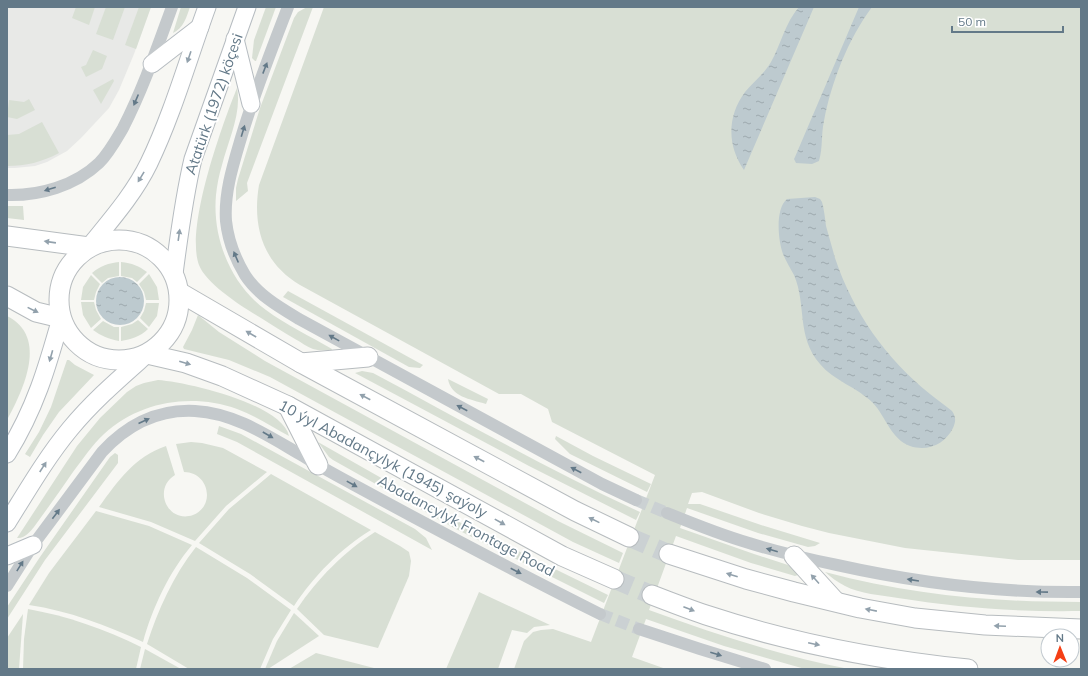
<svg xmlns="http://www.w3.org/2000/svg" width="1088" height="676" font-family="Mulish,sans-serif">
<style>
.built{fill:#e8e9e7}
.grass{fill:#d8dfd4}
.water{fill:url(#water-ripples)}
.lines{fill:none;stroke-linecap:round;stroke-linejoin:round}
.minor-tunnel{stroke:#cbd1d3;stroke-width:12;stroke-dasharray:12 6;stroke-linecap:butt}
.primary-tunnel{stroke:#cbd1d3;stroke-width:19;stroke-dasharray:19 10;stroke-linecap:butt}
.secondary-casing{stroke:#b6bcc1;stroke-width:19}
.primary-casing{stroke:#b7bcbf;stroke-width:21}
.minor{stroke:#c4c9cc;stroke-width:12}
.secondary{stroke:#fff;stroke-width:17}
.primary{stroke:#fff;stroke-width:19}
.oneway{fill:#92a1ac}
.oneway2{fill:#637988}
.labels{text-anchor:middle;stroke-width:4;stroke-linejoin:round;paint-order:stroke}
.street-label{font-size:15px;fill:#637988;stroke:#fff}
</style>
<defs>
<pattern id="water-ripples" width="26" height="14" patternUnits="userSpaceOnUse"><rect width="26" height="14" fill="#bdcacf"/><path d="M2 4q2-2 4 0t4 0M15 11q2-2 4 0t4 0" fill="none" stroke="#9da9ae"/></pattern>
</defs>
<rect width="100%" height="100%" fill="#f7f7f3"/>
<path class="built" d="M7,7H151L134,54L119,90L109,108L81,138L67,151L47,162L35,166L15,168H7Z"/>
<g class="grass">
<path d="M76,7H95L89,25L72,18Z"/>
<path d="M106,7H125L113,40L96,34Z"/>
<path d="M139,7H151L136,49L125,45Z"/>
<path d="M181,7H190C187,16 183,29 173,33Z"/>
<path d="M266,7H276L256,61H255L252,58L254,40Z"/>
<path d="M307,7H313L247,183L248,191L236,201V188L238,179L260,108L294,18L298,12Z"/>
<path d="M324,7H1081V560H1018L905,548L829,533L802,526L759,513L702,492L692,493L688,504H700L761,525L820,543L815,546L808,547L758,533L687,508L680,528L754,554L788,565L798,573V575L795,576L751,563L676,536L649,610C715,634 781,656 849,669H805L724,646L646,619L632,657L666,669H514L524,641L533,632L541,630L553,629L591,642L655,475L552,422L548,409L521,394H499L300,285C263,263 252,227 259,185Z"/>
<path d="M93,50L107,56L102,69L86,77L81,67L86,65Z"/>
<path d="M113,79L114,81L101,104L93,90Z"/>
<path d="M237,88C242,113 228,141 222,165C219,175 217,185 216,195C212,238 231,285 266,310C286,325 310,336 332,349L331,351C326,350 319,351 313,349C307,347 301,342 295,339C283,332 272,325 261,318C244,308 206,284 199,265C185,228 222,125 237,88Z"/>
<path d="M29,99L35,110L17,119L7,117L9,100L24,102Z"/>
<path d="M42,122L59,153C42,162 26,166 7,166V135L19,134Z"/>
<path d="M7,206H23L24,220L7,218Z"/>
<path d="M119,262V276L108,278L102,283L92,273C100,266 109,263 119,262Z"/>
<path d="M121,262C132,263 139,266 147,272L137,282L132,278L121,276Z"/>
<path d="M149,274L157,287L159,300H146L144,292L139,284Z"/>
<path d="M91,275L100,284L96,292L94,300H81L83,287Z"/>
<path d="M288,291L423,365L420,368L409,367L283,297Z"/>
<path d="M81,302H94L96,310L101,319L91,328L83,315Z"/>
<path d="M146,303H159L157,316L149,327L140,318L144,311Z"/>
<path d="M198,315L219,332L265,361L558,521L623,553L619,563L573,542L270,377L229,360L184,349L183,347L192,330Z"/>
<path d="M7,316C49,337 23,390 7,420Z"/>
<path d="M138,320L148,329C140,337 131,339 121,341V327L132,324Z"/>
<path d="M103,321L114,327H119V341C109,339 101,336 93,330Z"/>
<path d="M67,360H69L75,365L94,375L59,412L43,435L30,457L25,454L39,432L51,407Z"/>
<path d="M362,371L373,373C461,420 549,470 640,512L636,520L529,466L355,373Z"/>
<path d="M448,379L488,399L486,404C470,399 451,397 448,379Z"/>
<path d="M158,380C187,382 282,404 289,436C272,427 256,416 237,409C192,393 140,401 104,434C92,445 83,459 73,472C60,491 47,509 34,527C30,532 24,539 17,538L77,446L100,418L127,392L136,386L144,383Z"/>
<path d="M219,426L241,434L415,529L426,538L432,550L237,442L217,434Z"/>
<path d="M556,436L593,456L651,484L647,492L570,454L555,439Z"/>
<path d="M191,442L202,443L223,448L267,472L226,506L195,541L151,522L99,507C118,481 134,457 166,446L175,475C152,489 168,524 193,515C216,506 209,472 184,472L176,444Z"/>
<path d="M318,442L457,521L608,595L604,603L454,528L333,460L329,457Z"/>
<path d="M115,453L118,455V463L45,560L7,619V607L40,557L110,457Z"/>
<path d="M271,474L371,530C341,548 313,577 294,606L250,574L199,543L229,509Z"/>
<path d="M96,511L149,526L192,545C169,572 152,609 143,642C106,625 69,611 29,605L49,573Z"/>
<path d="M375,532L400,546L409,552L411,561L409,576L378,648L324,635L297,609C317,579 345,551 375,532Z"/>
<path d="M196,547L247,578L291,610L273,639L260,669H189L147,644C158,610 173,576 196,547Z"/>
<path d="M825,572C912,595 991,602 1081,602V611C1018,612 961,608 898,598C881,595 860,594 845,586C837,582 831,577 825,572Z"/>
<path d="M479,592L550,625L534,627L527,633L512,630L498,669H446Z"/>
<path d="M28,609C67,616 105,629 141,647L136,669H23L24,639Z"/>
<path d="M294,613L319,636L268,669H265L277,641Z"/>
<path d="M23,614L19,669H7V638Z"/>
<path d="M145,649L181,669H140Z"/>
<path d="M316,653L374,668L289,669Z"/>
</g>
<g class="water">
<path d="M799,7H814L744,170C727,146 727,116 745,92C753,82 764,74 771,62C781,44 785,23 799,7Z"/>
<path d="M859,7H872C848,39 831,83 824,121C821,134 823,148 819,161L812,164L796,163L794,159L795,157Z"/>
<path d="M815,197L820,199L822,202C824,209 825,218 826,226C829,237 832,247 835,258C853,312 886,359 930,394C937,400 945,405 952,411C956,417 956,421 953,428C945,444 928,452 910,446C891,439 886,417 873,403C857,387 834,381 820,364C796,336 807,306 794,275C790,268 786,261 783,254C778,240 775,209 787,199Z"/>
<circle cx="120" cy="301" r="24"/>
</g>
<g class="lines">
<g class="minor-tunnel">
<path d="M636,500L667,513"/>
<path d="M600,614L639,629"/>
</g>
<g class="primary-tunnel">
<path d="M629,537L669,554"/>
<path d="M614,579L652,595"/>
</g>
<g class="secondary-casing">
<g id="secondary">
<path d="M235,39L251,104"/>
<path d="M152,64L200,27"/>
<path d="M89,247C110,221 134,194 149,163C173,113 188,59 207,7"/>
<path d="M174,274C179,235 184,197 193,159L247,7"/>
<path d="M7,454C35,409 47,368 61,318"/>
<path d="M7,523C27,491 46,458 70,429C93,401 120,378 147,354"/>
<path d="M7,556L33,545"/>
</g>
</g>
<g class="primary-casing">
<g id="primary">
<path d="M7,236L89,247"/>
<circle cx="119" cy="300" r="60"/>
<path d="M179,292L301,363L575,511L629,537"/>
<path d="M7,296L36,312L61,318"/>
<path d="M147,354L186,363L222,376L288,406L562,556L614,579"/>
<path d="M301,363L368,357"/>
<path d="M288,406L318,465"/>
<path d="M669,554L746,579L794,592L860,608L915,618L985,625L1081,629"/>
<path d="M794,556L835,601"/>
<path d="M652,595C670,602 688,609 706,615C791,643 880,660 968,669"/>
</g>
</g>
<g class="minor">
<path d="M288,7C271,51 254,94 241,138C233,165 224,193 226,221C228,240 236,260 245,275C258,295 279,307 299,319L602,484L636,500"/>
<path d="M7,195C39,196 75,186 99,163C109,153 116,140 123,128C143,89 157,48 172,7"/>
<path d="M667,513C694,524 721,535 749,543C778,552 808,559 837,565C918,583 999,593 1081,592"/>
<path d="M7,586L33,545L102,452C127,425 158,409 195,411C235,413 270,437 303,456C320,467 338,476 356,486C437,530 518,573 600,614"/>
<path d="M639,629L700,649L765,669"/>
</g>
<use href="#secondary" class="secondary"/>
<use href="#primary" class="primary"/>
</g>
<defs><path id="oneway-solid" d="M-6-.8H1V-3.2L6.5 0L1 3.2V.8H-6Z"/></defs>
<g class="oneway">
<use href="#oneway-solid" transform="translate(189 57) rotate(109)"/>
<use href="#oneway-solid" transform="translate(141 177) rotate(121)"/>
<use href="#oneway-solid" transform="translate(179 235) rotate(-82)"/>
<use href="#oneway-solid" transform="translate(50 242) rotate(-172)"/>
<use href="#oneway-solid" transform="translate(33 310) rotate(26)"/>
<use href="#oneway-solid" transform="translate(251 334) rotate(-150)"/>
<use href="#oneway-solid" transform="translate(51 356) rotate(106)"/>
<use href="#oneway-solid" transform="translate(185 363) rotate(16)"/>
<use href="#oneway-solid" transform="translate(365 397) rotate(-152)"/>
<use href="#oneway-solid" transform="translate(479 459) rotate(-152)"/>
<use href="#oneway-solid" transform="translate(43 467) rotate(-57)"/>
<use href="#oneway-solid" transform="translate(594 520) rotate(-154)"/>
<use href="#oneway-solid" transform="translate(500 522) rotate(29)"/>
<use href="#oneway-solid" transform="translate(732 575) rotate(-162)"/>
<use href="#oneway-solid" transform="translate(815 579) rotate(-132)"/>
<use href="#oneway-solid" transform="translate(689 609) rotate(21)"/>
<use href="#oneway-solid" transform="translate(871 610) rotate(-169)"/>
<use href="#oneway-solid" transform="translate(1000 626) rotate(-177)"/>
<use href="#oneway-solid" transform="translate(814 644) rotate(12)"/>
</g>
<g class="oneway2">
<use href="#oneway-solid" transform="translate(265 68) rotate(-69)"/>
<use href="#oneway-solid" transform="translate(136 100) rotate(113)"/>
<use href="#oneway-solid" transform="translate(243 131) rotate(-73)"/>
<use href="#oneway-solid" transform="translate(50 189) rotate(163)"/>
<use href="#oneway-solid" transform="translate(236 257) rotate(-113)"/>
<use href="#oneway-solid" transform="translate(334 338) rotate(-151)"/>
<use href="#oneway-solid" transform="translate(462 408) rotate(-152)"/>
<use href="#oneway-solid" transform="translate(144 421) rotate(-24)"/>
<use href="#oneway-solid" transform="translate(268 435) rotate(30)"/>
<use href="#oneway-solid" transform="translate(576 470) rotate(-152)"/>
<use href="#oneway-solid" transform="translate(352 484) rotate(29)"/>
<use href="#oneway-solid" transform="translate(56 514) rotate(-53)"/>
<use href="#oneway-solid" transform="translate(772 550) rotate(-164)"/>
<use href="#oneway-solid" transform="translate(20 566) rotate(-58)"/>
<use href="#oneway-solid" transform="translate(516 571) rotate(27)"/>
<use href="#oneway-solid" transform="translate(913 580) rotate(-171)"/>
<use href="#oneway-solid" transform="translate(1042 592) rotate(-179)"/>
<use href="#oneway-solid" transform="translate(716 654) rotate(17)"/>
</g>
<g class="labels">
<g class="street-label">
<text transform="translate(214 104) rotate(-71)" y="5">Atatürk (1972) köçesi</text>
<text transform="translate(383 459) rotate(28)" y="5">10 ýyl Abadançylyk (1945) şaýoly</text>
<text transform="translate(466 526) rotate(28)" y="5">Abadancylyk Frontage Road</text>
</g>
</g>
<rect width="1088" height="676" fill="none" stroke="#637988" stroke-width="16"/>
<g transform="translate(1060 648) rotate(359)"><circle r="19" fill="#ffffff" stroke="#c1c9cf"/>
<path d="M0-3L7 15L0 10L-7 15Z" fill="#f53f15"/>
<text y="-6" font-size="11" font-weight="bold" text-anchor="middle" fill="#637988">N</text>
</g>
<path d="M952 26v6h111v-6" fill="none" stroke="#637988" stroke-width="2"/>
<text x="958" y="26" font-size="12" fill="#637988" stroke="#ffffff" stroke-width="3" paint-order="stroke">50 m</text>
</svg>
